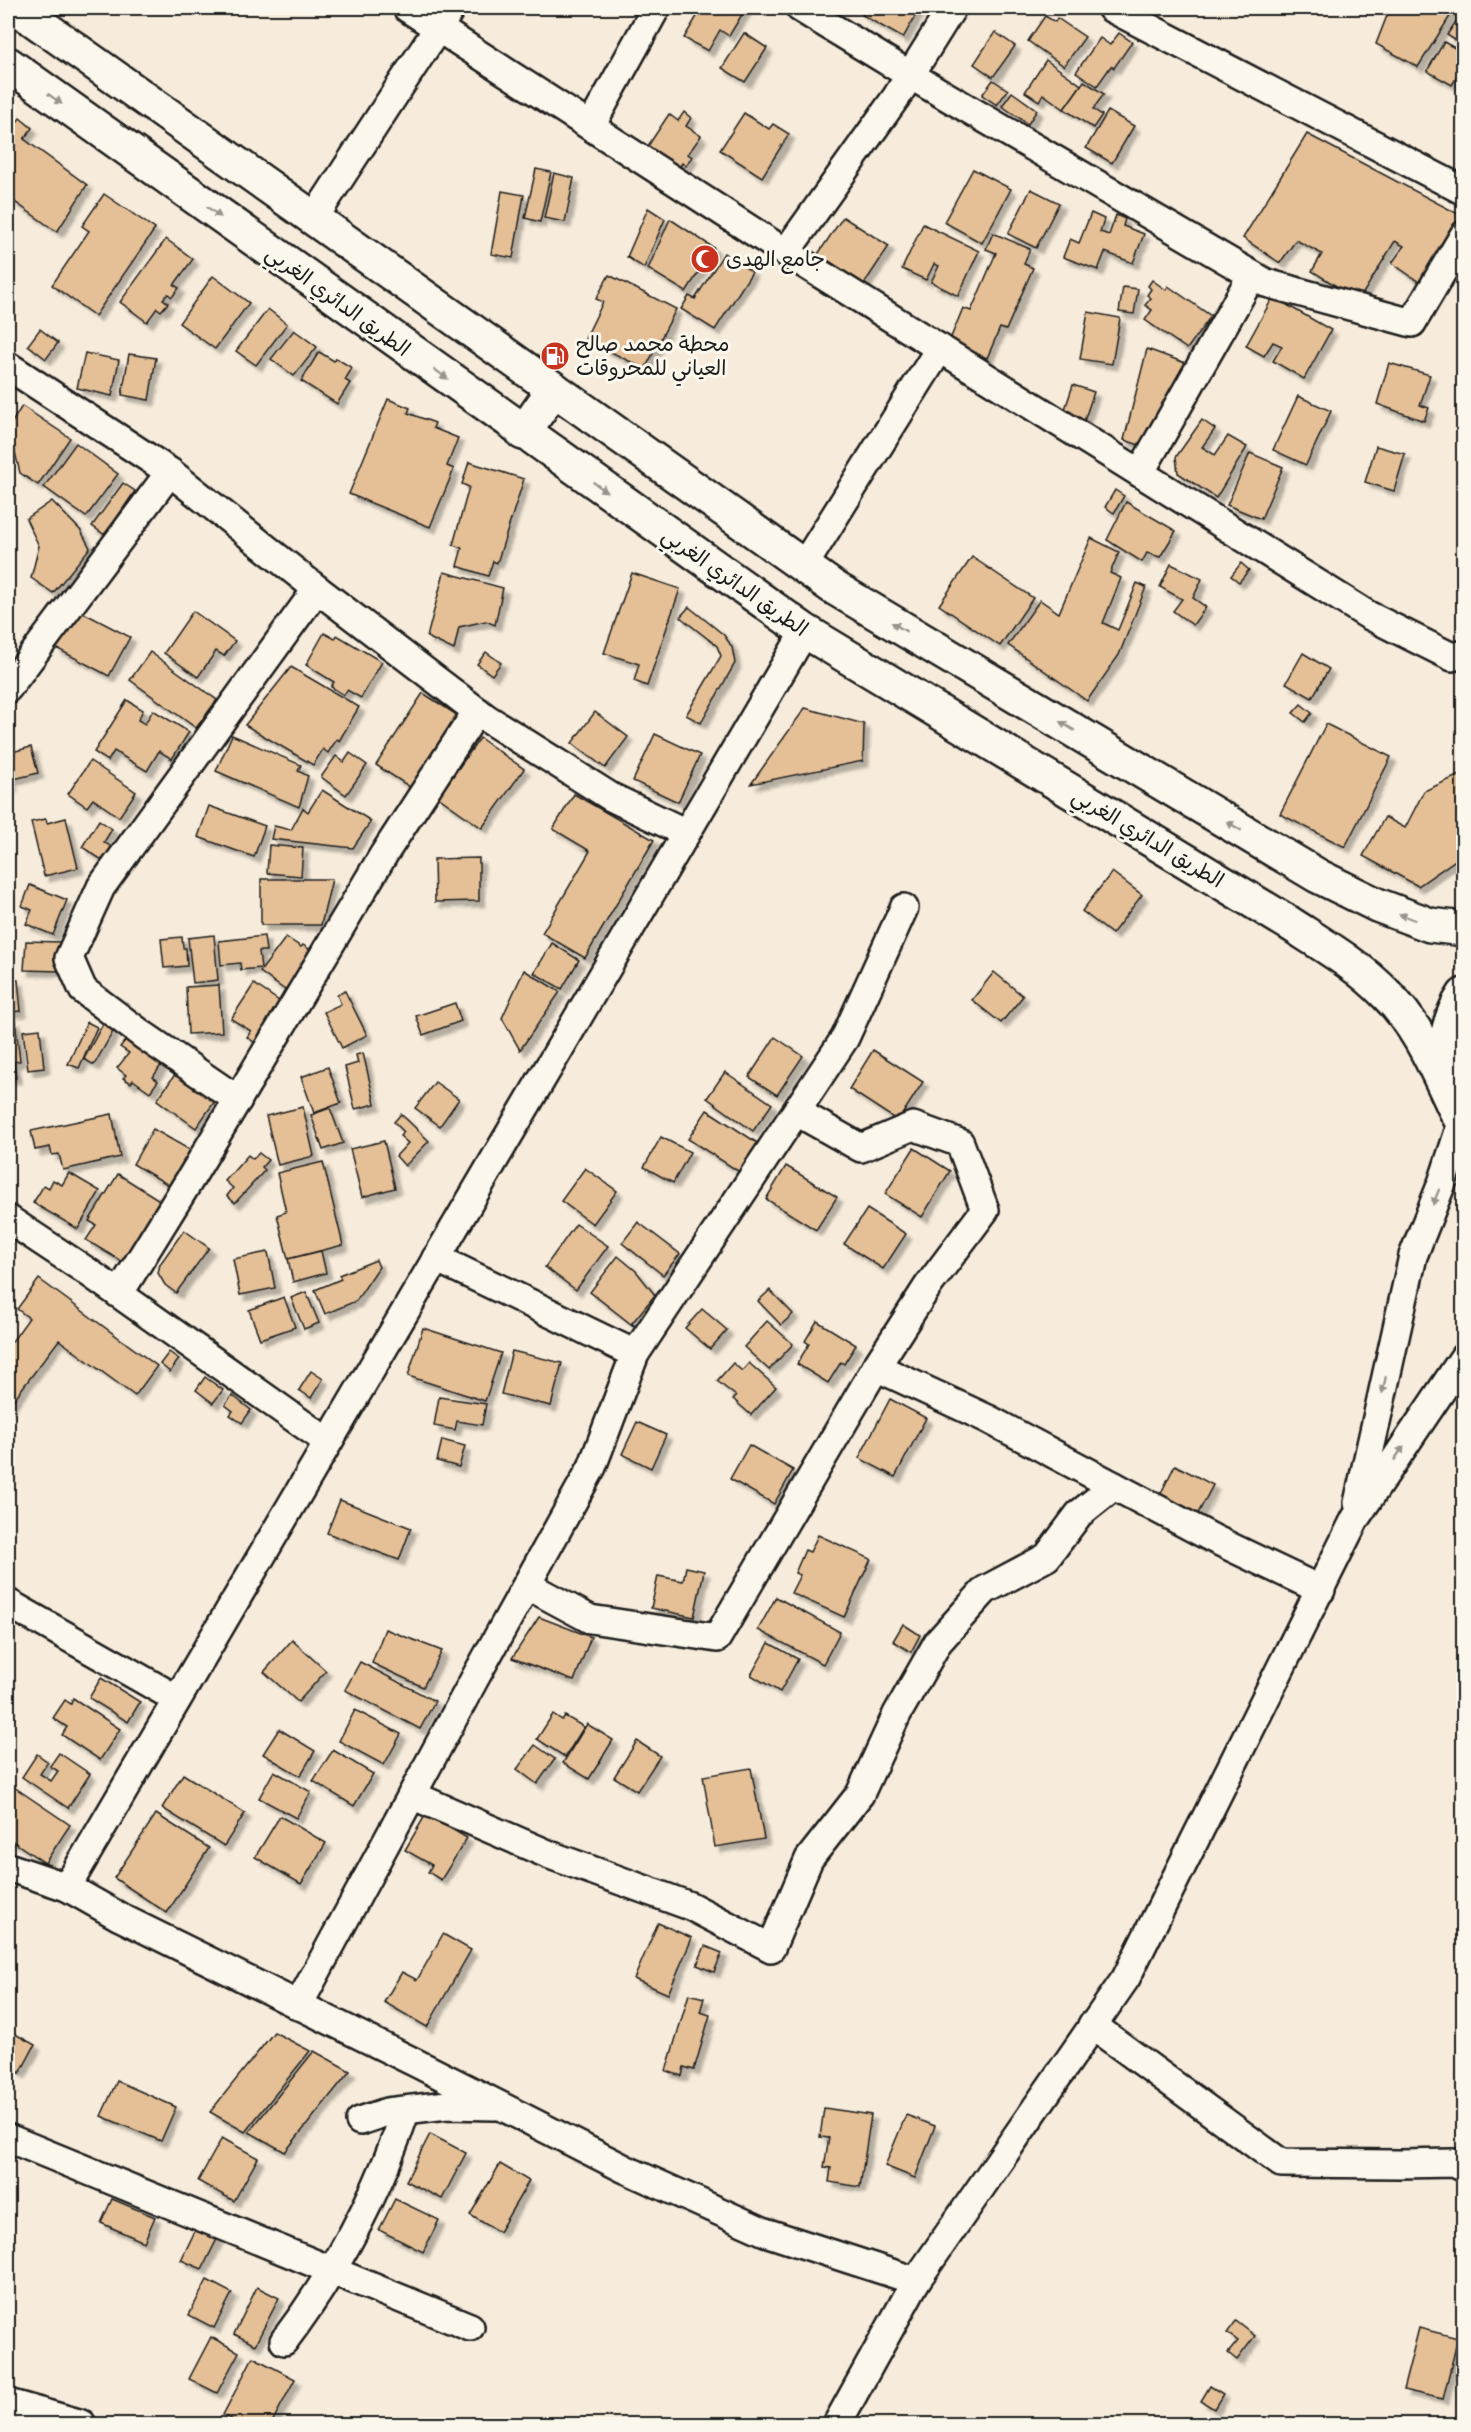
<svg xmlns="http://www.w3.org/2000/svg" width="1471" height="2432" font-family="Itim,'Playpen Sans Arabic',sans-serif">
<style>
.building{fill:#e5c096;stroke:#1c1c1c;stroke-width:1.5;filter:url(#shadow)}
.lines{fill:none;stroke-linecap:round;stroke-linejoin:round}
.minor-casing{stroke:#1c1c1c;stroke-width:32}
.major-casing{stroke:#1c1c1c;stroke-width:38}
.minor{stroke:#fbf7ec;stroke-width:27}
.major{stroke:#fbf7ec;stroke-width:33}
.oneway{fill:#97948e}
.labels{text-anchor:middle;stroke-width:6;stroke-linejoin:round;paint-order:stroke}
.poi-label{font-size:21px;fill:#1c1c1c;stroke:#fbf7ec;text-anchor:start}
.street-label{font-size:21px;fill:#1c1c1c;stroke:#fbf7ec}
</style>
<defs>
<filter id="shadow"><feDropShadow dx="5.5" dy="5.5" stdDeviation="1.5" flood-color="#0004"/></filter>
</defs>
<rect width="100%" height="100%" fill="#f7ecdb"/>
<filter id="ink" filterUnits="userSpaceOnUse"><feTurbulence type="fractalNoise" baseFrequency=".0167" numOctaves="2"/><feDisplacementMap in="SourceGraphic" scale="12" xChannelSelector="R" yChannelSelector="G"/><feConvolveMatrix kernelMatrix="1 2 1 2 8 2 1 2 1" color-interpolation-filters="sRGB"/></filter>
<g filter="url(#ink)">
<g class="building">
<path d="M702,8H746L729,36L720,30L708,51L684,38Z"/>
<path d="M866,8H912L918,11L903,38L862,15Z"/>
<path d="M1390,8H1448L1454,10L1418,67L1376,44Z"/>
<path d="M1461,14L1464,16V46L1447,35Z"/>
<path d="M1045,16L1055,22L1057,18L1085,37L1064,66L1028,41Z"/>
<path d="M995,32L1015,46L993,77L974,64Z"/>
<path d="M744,33L767,48L745,82L722,68Z"/>
<path d="M1119,33L1132,42L1114,68L1111,66L1097,86L1076,72L1100,38L1110,45Z"/>
<path d="M1444,42L1464,53V65L1452,85L1427,71Z"/>
<path d="M1046,60L1081,85L1064,109L1043,94L1039,101L1025,92Z"/>
<path d="M993,80L1008,90L997,105L982,95Z"/>
<path d="M1084,81L1104,94L1093,109L1102,115L1093,128L1064,109Z"/>
<path d="M1012,92L1037,110L1028,124L1002,106Z"/>
<path d="M1108,111L1134,126L1112,163L1086,148Z"/>
<path d="M684,112L691,118L686,126L701,136L688,154L692,157L686,166L682,163L679,168L644,152L669,114L678,121Z"/>
<path d="M744,113L769,129L773,124L789,134L762,177L720,150Z"/>
<path d="M20,118L32,128L24,139L87,185L57,232L8,197V127L11,130Z"/>
<path d="M1307,134L1462,216L1437,263L1422,284L1392,263L1404,246L1395,241L1359,300L1312,271L1322,254L1296,240L1280,263L1243,238Z"/>
<path d="M536,169L551,172L540,222L525,218Z"/>
<path d="M973,169L1011,189L982,243L944,222Z"/>
<path d="M554,173L574,178L565,222L544,218Z"/>
<path d="M1031,189L1059,203L1036,248L1008,234Z"/>
<path d="M502,191L524,195L513,258L491,254Z"/>
<path d="M104,194L155,229L95,316L52,285L89,231L82,226Z"/>
<path d="M648,208L665,219L644,268L627,257Z"/>
<path d="M1091,213L1104,219L1100,232L1109,235L1116,215L1125,219L1123,226L1144,234L1133,263L1105,252L1098,270L1063,257L1070,239L1079,243Z"/>
<path d="M843,217L889,246L864,284L818,254Z"/>
<path d="M670,219L714,248L686,292L648,269Z"/>
<path d="M923,224L979,251L958,296L931,282L939,266L934,264L926,280L902,269Z"/>
<path d="M993,233L1030,249L1024,264L1033,268L1006,330L1000,328L987,358L949,342L963,308L971,311L996,253L986,249Z"/>
<path d="M166,239L193,259L174,285L179,288L172,297L168,294L163,299L168,303L161,311L157,308L147,322L120,302Z"/>
<path d="M724,253L752,272L715,330L681,309L689,296L695,299Z"/>
<path d="M609,275L676,309L645,369L585,339L603,302L596,299Z"/>
<path d="M213,276L249,303L215,349L179,323Z"/>
<path d="M1152,280L1166,290L1168,286L1211,316L1187,349L1145,320L1152,310L1145,305L1151,298L1147,295L1151,289L1148,286Z"/>
<path d="M1123,287L1138,289L1134,314L1119,312Z"/>
<path d="M1273,297L1331,330L1304,379L1273,361L1282,346L1273,342L1264,356L1246,346Z"/>
<path d="M268,309L287,324L256,365L236,351Z"/>
<path d="M1088,312L1120,318L1112,364L1080,359Z"/>
<path d="M40,329L58,343L46,359L28,345Z"/>
<path d="M294,330L317,347L294,376L271,359Z"/>
<path d="M1147,349L1199,368L1152,449L1124,440Z"/>
<path d="M319,352L334,361L336,358L352,368L345,380L350,383L337,404L301,381Z"/>
<path d="M85,353L119,360L112,396L77,388Z"/>
<path d="M129,354L156,358L149,400L122,395Z"/>
<path d="M1389,363L1430,375L1420,405L1429,408L1424,421L1377,404Z"/>
<path d="M1073,385L1094,392L1084,421L1063,415Z"/>
<path d="M1298,396L1331,411L1306,465L1273,450Z"/>
<path d="M388,399L410,408L408,413L435,423L433,428L458,438L447,466L454,469L430,527L349,494Z"/>
<path d="M22,406L70,438L38,485L20,473L9,427Z"/>
<path d="M1202,420L1215,429L1202,447L1215,455L1228,436L1247,447L1216,498L1178,473L1176,457Z"/>
<path d="M76,443L118,474L86,517L44,487Z"/>
<path d="M1376,446L1405,454L1394,491L1365,482Z"/>
<path d="M1250,453L1283,467L1261,519L1227,505Z"/>
<path d="M469,462L524,479L497,563L493,561L488,576L457,566L462,548L453,545L469,487L462,484Z"/>
<path d="M123,483L135,491L105,535L92,526Z"/>
<path d="M1115,490L1124,496L1114,513L1105,507Z"/>
<path d="M52,501L81,531L90,548L53,593L31,578L39,546L26,519Z"/>
<path d="M1126,502L1176,531L1160,557L1147,553L1142,562L1107,540Z"/>
<path d="M1091,538L1119,552L1110,573L1121,578L1103,623L1118,630L1137,583L1146,587L1119,655L1087,701L1008,645L1040,600L1059,613Z"/>
<path d="M972,557L1033,598L1000,646L939,605Z"/>
<path d="M1241,563L1249,570L1239,582L1231,576Z"/>
<path d="M1171,564L1202,579L1193,598L1206,607L1193,625L1173,611L1182,599L1160,587Z"/>
<path d="M444,572L503,588L495,625L486,621L459,627L454,650L427,637Z"/>
<path d="M632,573L680,589L647,686L634,681L639,664L604,653Z"/>
<path d="M689,607L724,635L732,647L735,663L701,723L686,715L721,656L717,646L680,617Z"/>
<path d="M76,609L130,637L109,676L56,648Z"/>
<path d="M193,611L235,641L224,656L216,651L198,677L164,653Z"/>
<path d="M324,633L335,639L337,635L382,662L361,698L347,690L344,695L331,687L334,682L306,665Z"/>
<path d="M150,652L217,700L196,728L130,680Z"/>
<path d="M486,652L501,663L492,675L477,664Z"/>
<path d="M1303,653L1329,669L1312,698L1286,683Z"/>
<path d="M291,667L359,707L339,741L337,739L328,753L323,749L313,765L245,725Z"/>
<path d="M423,693L463,719L416,791L376,765Z"/>
<path d="M127,700L143,710L138,720L145,724L153,710L189,732L172,759L159,751L147,771L114,751L108,761L94,752Z"/>
<path d="M1301,704L1312,713L1305,722L1293,713Z"/>
<path d="M805,708L864,724L863,761L751,784Z"/>
<path d="M595,712L628,737L605,768L572,743Z"/>
<path d="M1326,724L1391,757L1345,847L1280,814Z"/>
<path d="M655,734L700,755L678,802L633,781Z"/>
<path d="M232,735L301,765L298,771L308,776L299,807L216,771Z"/>
<path d="M480,738L524,769L482,828L438,797Z"/>
<path d="M31,747L38,773L10,780L12,786L8,787V753Z"/>
<path d="M350,753L367,765L346,795L321,777L336,756L344,762Z"/>
<path d="M90,761L136,792L119,817L93,799L87,807L68,794Z"/>
<path d="M1464,773V854L1418,886L1363,856L1385,817L1405,828L1424,791Z"/>
<path d="M322,790L371,821L353,848L271,839L274,826L291,830L303,808L308,812Z"/>
<path d="M574,794L654,840L585,958L542,933L590,851L553,829Z"/>
<path d="M209,806L265,826L254,857L198,837Z"/>
<path d="M66,818L78,868L44,876L31,822L46,819L47,823Z"/>
<path d="M99,820L112,829L104,842L114,849L105,862L82,847Z"/>
<path d="M269,845L303,848L301,876L267,873Z"/>
<path d="M479,858V901L435,902L434,859Z"/>
<path d="M1112,872L1142,895L1112,934L1082,911Z"/>
<path d="M261,879H332L321,925H261Z"/>
<path d="M30,885L67,900L53,935L26,924L32,910L22,906Z"/>
<path d="M214,935L218,980L193,983L188,938Z"/>
<path d="M264,936L266,951H259L261,968L241,970L240,963L221,965L219,941Z"/>
<path d="M182,937L183,948H186L187,966L164,968L161,939Z"/>
<path d="M286,937L301,947L303,945L312,951L285,990L260,972Z"/>
<path d="M26,941L60,942L59,971L24,970Z"/>
<path d="M552,943L579,960L562,989L534,973Z"/>
<path d="M524,970L560,992L520,1050L502,1018Z"/>
<path d="M994,972L1023,996L1001,1023L972,1000Z"/>
<path d="M18,980L21,1011L8,1012V981Z"/>
<path d="M254,984L282,1003L255,1043L247,1037L251,1031L231,1019Z"/>
<path d="M219,985L222,1032L188,1034L186,987Z"/>
<path d="M345,991L367,1035L342,1048L324,1012L341,1004L337,995Z"/>
<path d="M455,1003L461,1021L423,1035L416,1016Z"/>
<path d="M15,1020L20,1061L14,1062L16,1078H8V1021Z"/>
<path d="M87,1022L97,1027L79,1068L68,1064Z"/>
<path d="M104,1022L115,1028L94,1065L84,1059Z"/>
<path d="M40,1029L44,1068L28,1070L23,1031Z"/>
<path d="M775,1037L803,1056L777,1095L749,1077Z"/>
<path d="M127,1038L162,1064L153,1077L158,1081L150,1092L133,1080L131,1083L123,1078L126,1075L117,1068L129,1053L120,1047Z"/>
<path d="M873,1050L923,1082L898,1121L849,1089Z"/>
<path d="M363,1053L375,1104L355,1109L345,1067L358,1063L356,1055Z"/>
<path d="M328,1067L341,1103L314,1113L301,1077Z"/>
<path d="M725,1072L772,1104L753,1131L707,1098Z"/>
<path d="M176,1073L215,1101L196,1128L157,1100Z"/>
<path d="M435,1082L459,1099L440,1126L415,1108Z"/>
<path d="M303,1107L314,1156L278,1165L266,1116Z"/>
<path d="M330,1108L343,1143L323,1150L311,1115Z"/>
<path d="M707,1110L759,1144L741,1173L688,1139Z"/>
<path d="M112,1114L120,1157L63,1170L59,1154L52,1155L50,1147L35,1150L31,1131Z"/>
<path d="M401,1114L429,1141L405,1166L396,1156L408,1143L400,1136L404,1132L394,1122Z"/>
<path d="M153,1129L192,1151L172,1187L133,1164Z"/>
<path d="M661,1137L690,1152L673,1183L644,1167Z"/>
<path d="M384,1141L395,1188L362,1197L350,1149Z"/>
<path d="M914,1148L950,1171L922,1217L885,1194Z"/>
<path d="M259,1153L268,1160L262,1167L265,1170L235,1203L227,1196L233,1188L225,1181L248,1155L253,1159Z"/>
<path d="M323,1162L343,1245L288,1259L277,1215L286,1212L277,1173Z"/>
<path d="M786,1166L837,1197L816,1230L766,1199Z"/>
<path d="M585,1168L617,1191L593,1224L561,1201Z"/>
<path d="M69,1173L100,1191L78,1229L33,1203L44,1185L49,1188L53,1180L62,1185Z"/>
<path d="M118,1174L161,1201L124,1263L86,1240L96,1225L89,1221Z"/>
<path d="M867,1209L906,1234L883,1269L844,1244Z"/>
<path d="M638,1222L680,1254L663,1275L622,1243Z"/>
<path d="M576,1224L608,1246L576,1290L545,1267Z"/>
<path d="M184,1230L209,1248L176,1293L165,1285L158,1273L160,1264Z"/>
<path d="M321,1251L326,1273L293,1282L288,1259Z"/>
<path d="M268,1252L275,1288L240,1295L233,1259Z"/>
<path d="M618,1256L636,1271L655,1295L632,1323L636,1328L590,1292Z"/>
<path d="M376,1260L379,1267L356,1301L325,1314L315,1290L341,1279L339,1275Z"/>
<path d="M39,1279L157,1366L135,1396L59,1340L8,1407V1347L29,1318L17,1309Z"/>
<path d="M770,1290L793,1314L781,1325L758,1301Z"/>
<path d="M306,1292L319,1323L304,1329L291,1298Z"/>
<path d="M284,1297L295,1327L260,1339L249,1310Z"/>
<path d="M702,1309L727,1330L710,1349L685,1328Z"/>
<path d="M767,1321L793,1344L769,1370L744,1347Z"/>
<path d="M817,1321L856,1345L844,1364L841,1362L828,1383L797,1364L809,1344L805,1341Z"/>
<path d="M423,1328L501,1353L485,1401L408,1376Z"/>
<path d="M512,1351L562,1363L551,1406L501,1394Z"/>
<path d="M169,1352L179,1359L170,1372L160,1364Z"/>
<path d="M733,1363L742,1371L749,1363L776,1387L751,1415L733,1399L736,1396L717,1381Z"/>
<path d="M311,1371L323,1379L311,1398L299,1390Z"/>
<path d="M205,1377L223,1390L213,1403L196,1390Z"/>
<path d="M232,1395L251,1410L242,1423L230,1415L233,1411L225,1405Z"/>
<path d="M439,1397L486,1404L482,1425L457,1421L455,1430L434,1426Z"/>
<path d="M890,1399L926,1418L895,1477L859,1458Z"/>
<path d="M637,1422L666,1435L651,1468L622,1454Z"/>
<path d="M442,1440L465,1446L459,1467L437,1461Z"/>
<path d="M749,1445L793,1470L774,1504L730,1479Z"/>
<path d="M1175,1465L1213,1485L1195,1519L1158,1499Z"/>
<path d="M340,1500L411,1528L399,1560L327,1533Z"/>
<path d="M818,1535L871,1559L844,1617L791,1593L800,1575L795,1573L805,1550L810,1552Z"/>
<path d="M686,1567L704,1571L694,1617L651,1608L658,1576L683,1581Z"/>
<path d="M776,1597L840,1632L823,1664L758,1630Z"/>
<path d="M539,1617L591,1637L574,1681L512,1658Z"/>
<path d="M903,1624L920,1635L911,1652L893,1641Z"/>
<path d="M385,1629L442,1651L423,1687L372,1663Z"/>
<path d="M292,1640L326,1671L298,1702L264,1672Z"/>
<path d="M769,1643L798,1659L780,1692L751,1675Z"/>
<path d="M360,1662L435,1701L420,1729L345,1690Z"/>
<path d="M101,1678L140,1702L128,1722L89,1698Z"/>
<path d="M73,1698L120,1729L100,1760L62,1735L67,1727L53,1718L65,1700L71,1704Z"/>
<path d="M355,1710L401,1734L384,1765L339,1741Z"/>
<path d="M553,1714L562,1720L565,1716L584,1727L565,1757L537,1739Z"/>
<path d="M587,1724L613,1740L589,1779L563,1763Z"/>
<path d="M279,1729L315,1751L300,1776L263,1754Z"/>
<path d="M637,1741L660,1756L637,1791L614,1777Z"/>
<path d="M535,1745L555,1759L537,1784L517,1769Z"/>
<path d="M333,1750L373,1774L354,1806L313,1781Z"/>
<path d="M59,1753L90,1774L68,1808L22,1777L37,1754L48,1762L40,1774L51,1781L58,1771L50,1766Z"/>
<path d="M751,1768L764,1839L715,1847L703,1776Z"/>
<path d="M274,1771L311,1792L296,1818L259,1798Z"/>
<path d="M183,1774L245,1813L224,1846L162,1808Z"/>
<path d="M8,1783L70,1825L45,1863L8,1838Z"/>
<path d="M156,1814L209,1848L167,1913L114,1878Z"/>
<path d="M426,1814L467,1838L441,1880L428,1872L432,1865L405,1850Z"/>
<path d="M280,1816L326,1843L301,1884L255,1857Z"/>
<path d="M658,1923L692,1938L668,1994L634,1979Z"/>
<path d="M443,1934L471,1950L427,2027L384,2002L402,1972L417,1980Z"/>
<path d="M705,1946L722,1953L714,1972L697,1965Z"/>
<path d="M689,1994L704,1998L700,2012L710,2015L694,2070L684,2067L682,2076L666,2071Z"/>
<path d="M8,2030L35,2045L20,2073L8,2066Z"/>
<path d="M274,2032L310,2051L245,2132L210,2112Z"/>
<path d="M314,2051L350,2071L285,2152L249,2132Z"/>
<path d="M117,2081L176,2107L161,2141L101,2116Z"/>
<path d="M824,2108L871,2115L860,2187L829,2182L831,2168L824,2167L829,2138L820,2137Z"/>
<path d="M906,2115L935,2126L915,2178L885,2166Z"/>
<path d="M430,2134L466,2153L442,2199L406,2181Z"/>
<path d="M222,2138L258,2158L234,2201L198,2181Z"/>
<path d="M500,2164L529,2181L499,2232L470,2215Z"/>
<path d="M112,2199L155,2217L144,2242L101,2223Z"/>
<path d="M395,2199L439,2220L423,2252L379,2230Z"/>
<path d="M197,2227L218,2237L202,2269L181,2260Z"/>
<path d="M207,2280L232,2293L214,2328L189,2315Z"/>
<path d="M257,2287L279,2298L255,2345L234,2334Z"/>
<path d="M1236,2321L1255,2336L1237,2360L1228,2353L1238,2341L1227,2333Z"/>
<path d="M1419,2328L1458,2338L1443,2399L1403,2390Z"/>
<path d="M211,2337L239,2352L217,2393L189,2379Z"/>
<path d="M253,2357L295,2379L271,2424H241L223,2415Z"/>
<path d="M1210,2386L1223,2394L1214,2409L1201,2401Z"/>
</g>
<g class="lines">
<g class="minor-casing">
<g id="minor">
<path d="M407,8L774,245L1368,615L1452,657L1464,654"/>
<path d="M800,8L910,75L1266,283L1412,323L1464,235"/>
<path d="M1111,8L1464,191"/>
<path d="M591,126L656,8"/>
<path d="M314,218L451,8"/>
<path d="M786,252L897,96L952,8"/>
<path d="M8,366L170,472L317,589L486,718L611,797L686,833"/>
<path d="M1140,473L1252,275"/>
<path d="M803,567L940,348"/>
<path d="M8,688L170,472"/>
<path d="M238,1100L143,1035L83,990L69,958L101,887L317,589"/>
<path d="M797,1112L861,1148L913,1126L960,1143L985,1210L928,1286L876,1367"/>
<path d="M8,1219L88,1272L328,1442"/>
<path d="M436,1258L635,1354"/>
<path d="M119,1294L192,1176L384,854L477,711"/>
<path d="M1358,1503L1413,1256L1442,1183L1462,1122"/>
<path d="M527,1585L590,1619L717,1638L876,1367L988,1419L1214,1539L1321,1590"/>
<path d="M8,1603L177,1699"/>
<path d="M412,1795L550,1855L690,1906L771,1948L809,1859L860,1794L897,1714L938,1642L985,1590L1047,1557L1079,1514L1114,1486"/>
<path d="M8,1867L67,1887L120,1917L418,2064L625,2169L765,2232L916,2281"/>
<path d="M67,1887L805,631"/>
<path d="M298,2006L475,1678L592,1467L635,1354L845,1038L904,908"/>
<path d="M1092,2025L1281,2163L1399,2164L1454,2163L1464,2168"/>
<path d="M360,2121L387,2112L447,2105L495,2106"/>
<path d="M8,2138L470,2327"/>
<path d="M284,2341C337,2271 378,2193 406,2110"/>
<path d="M8,2403L82,2424"/>
<path d="M837,2424L916,2281L1126,1978L1355,1519L1464,1357"/>
</g>
</g>
<g class="major-casing">
<g id="major">
<path d="M17,8L833,587L1318,876L1377,905L1430,925L1464,929"/>
<path d="M8,64L805,631L1289,923C1323,945 1358,965 1386,994C1415,1022 1432,1060 1449,1096"/>
<path d="M523,433L554,389"/>
<path d="M1464,995C1445,1023 1441,1062 1449,1095C1452,1105 1459,1116 1464,1125"/>
</g>
</g>
<use href="#minor" class="minor"/>
<use href="#major" class="major"/>
</g>
<defs><path id="oneway-solid" d="M-6-.8H1V-3.2L6.5 0L1 3.2V.8H-6Z" transform="scale(1.5)"/></defs>
<g class="oneway">
<use href="#oneway-solid" transform="translate(55 99) rotate(36)"/>
<use href="#oneway-solid" transform="translate(214 212) rotate(36)"/>
<use href="#oneway-solid" transform="translate(441 374) rotate(36)"/>
<use href="#oneway-solid" transform="translate(600 487) rotate(35)"/>
<use href="#oneway-solid" transform="translate(899 627) rotate(-149)"/>
<use href="#oneway-solid" transform="translate(1067 726) rotate(-149)"/>
<use href="#oneway-solid" transform="translate(1234 826) rotate(-149)"/>
<use href="#oneway-solid" transform="translate(1407 917) rotate(-159)"/>
<use href="#oneway-solid" transform="translate(1436 1197) rotate(112)"/>
<use href="#oneway-solid" transform="translate(1384 1385) rotate(102)"/>
<use href="#oneway-solid" transform="translate(1399 1453) rotate(-56)"/>
</g>
</g>
<defs>
<g id="mosque-disc" transform="scale(1.5)"><circle r="9.5" fill="#c8321e" stroke="#fbf7ec"/><path d="M3.5-4.9A6 6 0 1 0 3.5 4.9A5 5 0 1 1 3.5-4.9Z" fill="#fff"/></g>
<g id="fuel-disc" transform="scale(1.5)"><circle r="9.5" fill="#c8321e" stroke="#fbf7ec"/><path d="M-5.5-6h7V0h2V4h1.3V-2.5L3-4.5l.8-.8L6-3V5H2.5V1h-1V6h-7ZM-4.2-4.7v3.2H.2V-4.7Z" fill="#fff"/></g>
</defs>
<g fill-rule="evenodd">
<use href="#mosque-disc" x="705" y="259"/>
<use href="#fuel-disc" x="555" y="356"/>
</g>
<g class="labels">
<g class="poi-label">
<text x="726" y="266">جامع الهدى</text>
<text x="576" y="351">محطة محمد صالح<tspan x="576" dy="24">العياني للمحروقات</tspan></text>
</g>
<g class="street-label">
<text transform="translate(338 301) rotate(36)" y="7">الطريق الدائري الغربي</text>
<text transform="translate(735 582) rotate(35)" y="7">الطريق الدائري الغربي</text>
<text transform="translate(1148 838) rotate(31)" y="7">الطريق الدائري الغربي</text>
</g>
</g>
<rect width="1471" height="2432" fill="none" stroke="#fbf7ec" stroke-width="30"/>
<rect x="15" y="15" width="1441" height="2402" fill="none" stroke="#1c1c1c" stroke-width="2" filter="url(#ink)"/>
</svg>
